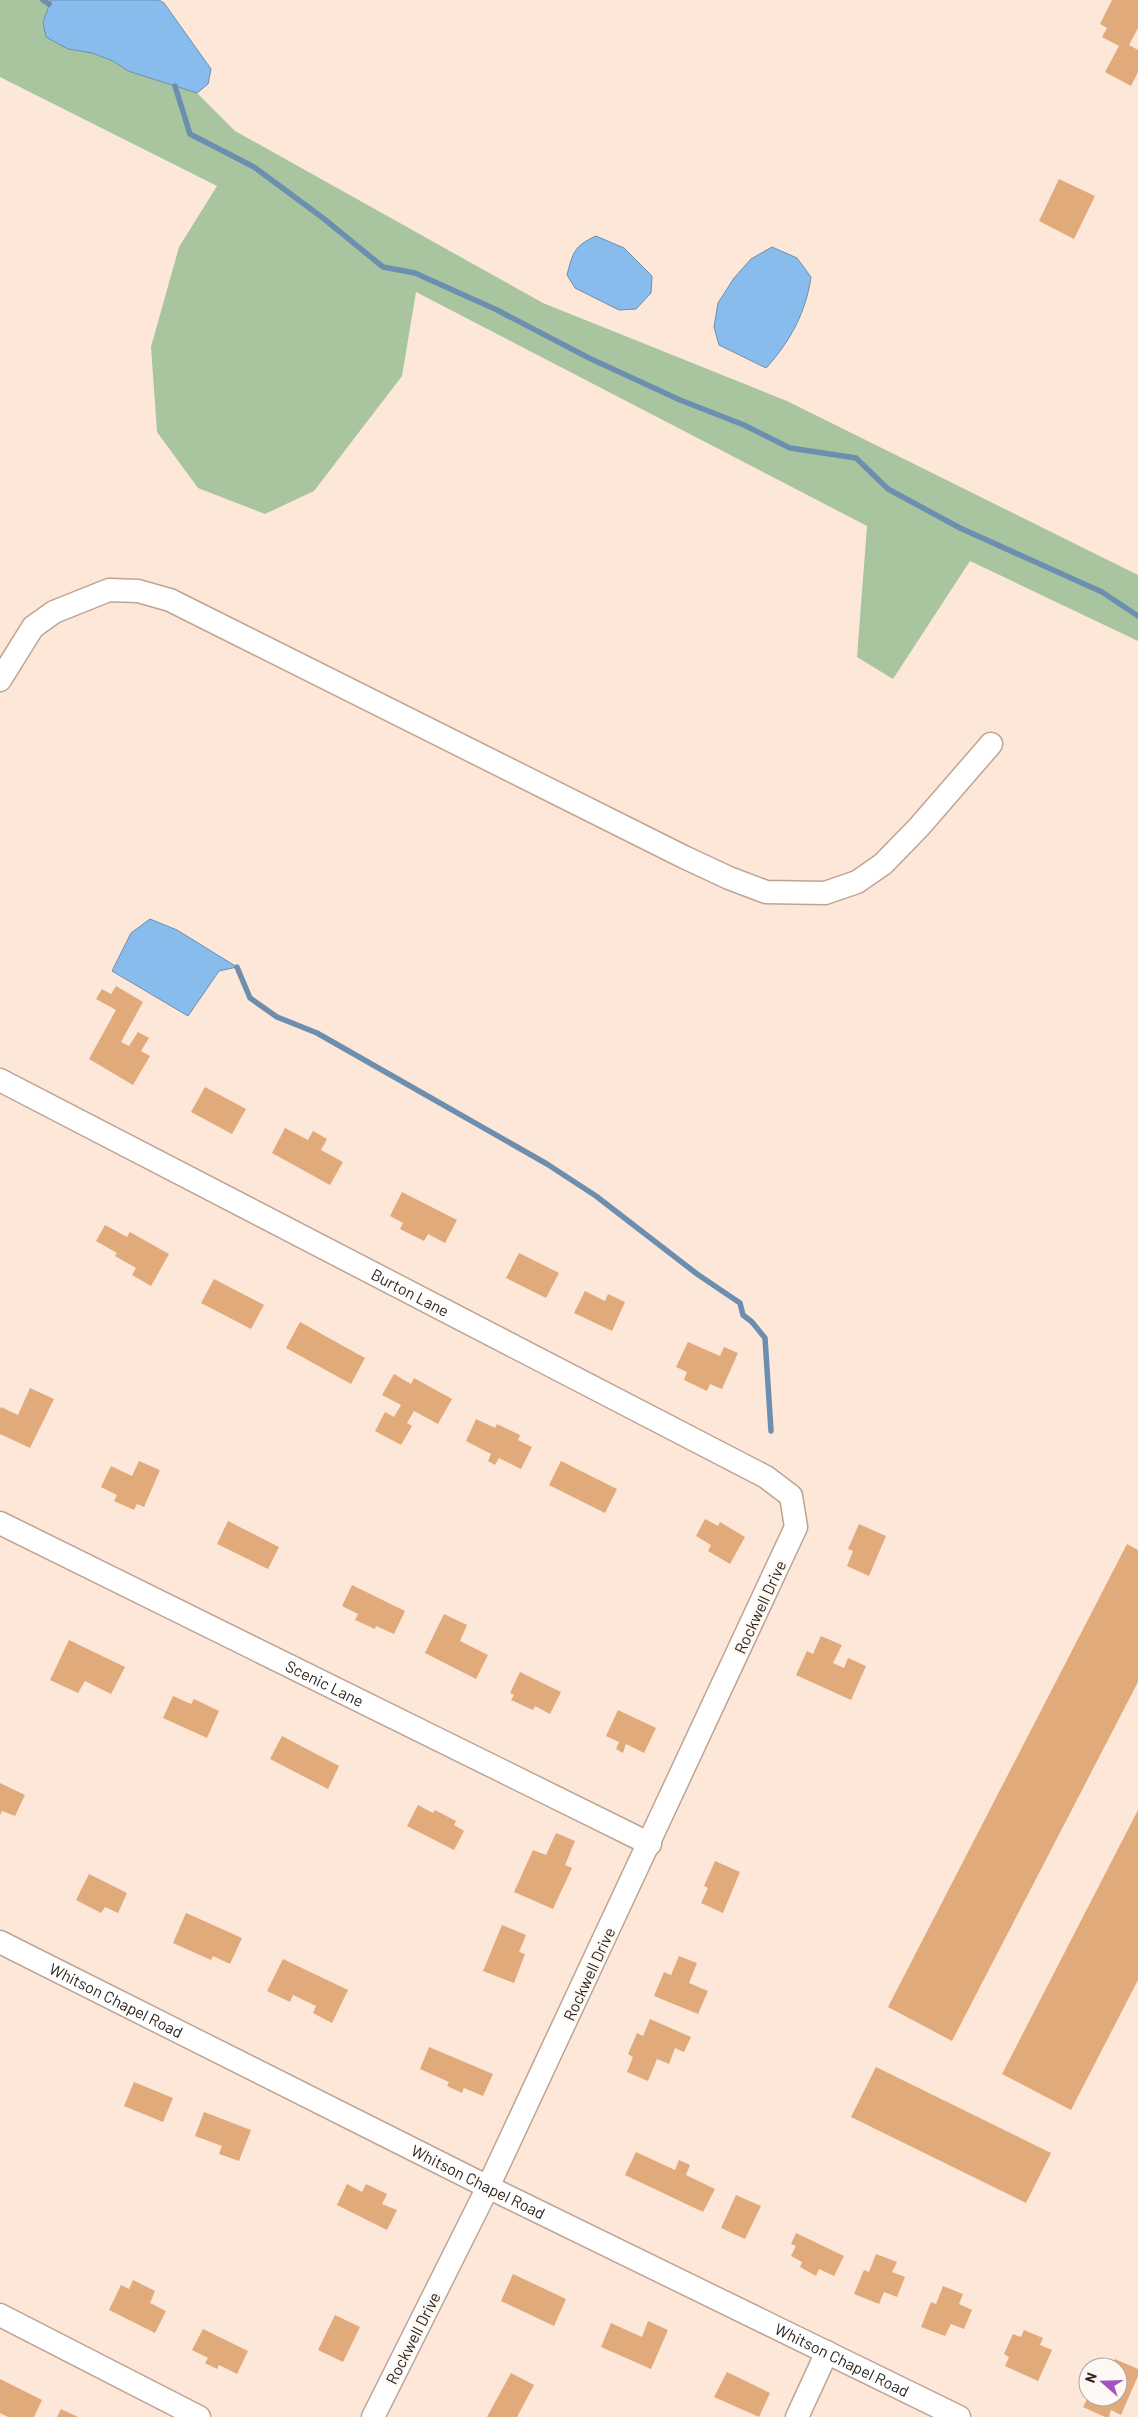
<svg xmlns="http://www.w3.org/2000/svg" width="1138" height="2417" font-family="Barlow,sans-serif">
<style>
.green{fill:#a9c5a0}
.water{fill:#87bced;stroke:#6d8faf}
.lines{fill:none;stroke-linecap:round;stroke-linejoin:round}
.stream{stroke:#6d8faf;stroke-width:5.5}
.building{fill:#e1aa7b}
.street-casing{stroke:#bea494;stroke-width:25}
.street{stroke:#fff;stroke-width:22}
.labels{text-anchor:middle;stroke-width:5;stroke-linejoin:round;paint-order:stroke}
.street-label{font-size:16px;fill:#2f251f;stroke:#fdf8f4}
</style>
<rect width="100%" height="100%" fill="#fde7d9"/>
<path class="green" d="M0,0H51L49,4L68,49L92,53L113,61L128,71L197,93L235,131L543,303L787,401L1138,575V641L970,561L893,679L857,657L867,526L416,292L402,376L314,491L265,514L198,488L157,432L151,347L179,247L217,186L0,77Z"/>
<g class="water">
<path d="M51,0H159L164,3L211,69L208,84L197,93L128,71L113,61L92,53L68,49L46,37L43,22Z"/>
<path d="M596,236L624,248L652,276L651,293L636,309L619,310L575,288L567,275C573,252 574,246 596,236Z"/>
<path d="M772,247L797,258L811,277C806,312 790,342 766,368L719,345L714,327L718,303L734,278L751,259Z"/>
<path d="M150,919L177,930L237,967L219,971L188,1016L112,971L131,933Z"/>
</g>
<g class="lines">
<g class="stream">
<path d="M43,0L49,4"/>
<path d="M175,86L190,134L254,167L323,218L383,267L415,273L497,310L589,358L680,400L744,425L790,448L856,458L888,489L960,528L1102,592L1138,616"/>
<path d="M237,967L250,998L277,1017L317,1033L547,1164L596,1196L697,1274L740,1303L743,1315L752,1322L765,1338L771,1431"/>
</g>
</g>
<g class="building">
<path d="M1112,0H1138V28L1129,45L1138,50V72L1131,86L1105,72L1119,46L1102,37L1107,28L1100,24Z"/>
<path d="M1059,179L1095,196L1074,239L1039,221Z"/>
<path d="M116,986L143,1002L121,1042L129,1046L138,1032L149,1038L141,1051L150,1056L133,1085L89,1059L116,1010L96,999L102,989L111,994Z"/>
<path d="M205,1087L246,1109L232,1134L191,1112Z"/>
<path d="M285,1128L308,1140L313,1131L327,1139L321,1150L343,1162L330,1185L272,1153Z"/>
<path d="M402,1192L457,1220L445,1243L428,1234L424,1241L400,1229L403,1223L390,1216Z"/>
<path d="M105,1225L127,1237L130,1232L169,1254L151,1286L132,1275L136,1268L115,1256L117,1253L96,1241Z"/>
<path d="M519,1253L559,1273L546,1298L506,1278Z"/>
<path d="M214,1279L264,1305L251,1329L201,1303Z"/>
<path d="M585,1291L605,1301L608,1294L625,1302L612,1331L574,1313Z"/>
<path d="M300,1322L365,1358L351,1384L286,1348Z"/>
<path d="M688,1342L720,1356L724,1347L738,1353L722,1389L710,1384L707,1391L684,1380L687,1372L676,1367Z"/>
<path d="M394,1374L411,1384L414,1378L452,1399L438,1424L414,1411L407,1423L412,1426L401,1445L375,1431L385,1412L394,1417L401,1405L382,1395Z"/>
<path d="M30,1388L54,1399L30,1448L0,1434V1409L1,1407L18,1415Z"/>
<path d="M476,1419L495,1428L497,1424L520,1435L518,1440L532,1447L521,1469L499,1458L495,1465L488,1461L491,1454L466,1441Z"/>
<path d="M139,1461L160,1470L144,1507L137,1504L134,1510L114,1501L117,1495L101,1487L111,1466L132,1476Z"/>
<path d="M561,1461L617,1489L605,1513L549,1485Z"/>
<path d="M705,1519L718,1526L720,1522L745,1537L730,1564L708,1551L711,1545L696,1536Z"/>
<path d="M228,1521L279,1547L268,1569L217,1544Z"/>
<path d="M859,1524L886,1536L869,1576L847,1566L853,1551L848,1549Z"/>
<path d="M1127,1544L1138,1550V1682L952,2041L888,2007Z"/>
<path d="M352,1585L405,1611L394,1634L376,1626L375,1629L355,1620L358,1614L342,1606Z"/>
<path d="M444,1614L467,1625L460,1641L488,1655L476,1679L425,1653Z"/>
<path d="M821,1636L842,1645L833,1663L844,1668L848,1658L866,1666L851,1700L796,1675L807,1651L813,1654Z"/>
<path d="M69,1640L125,1667L111,1694L85,1681L78,1693L50,1680Z"/>
<path d="M520,1672L561,1692L550,1714L535,1706L533,1710L511,1700L514,1695L510,1693Z"/>
<path d="M173,1696L191,1704L194,1699L219,1711L207,1738L163,1718Z"/>
<path d="M618,1710L656,1728L644,1753L626,1744L623,1753L616,1749L619,1742L606,1736Z"/>
<path d="M282,1736L339,1766L328,1789L270,1759Z"/>
<path d="M0,1783L25,1795L15,1816L2,1811L0,1815Z"/>
<path d="M418,1805L433,1813L435,1810L456,1821L454,1825L464,1831L454,1850L407,1826Z"/>
<path d="M1138,1810V1980L1071,2110L1002,2074Z"/>
<path d="M556,1833L575,1841L565,1865L572,1868L553,1909L514,1892L533,1850L546,1855Z"/>
<path d="M715,1861L740,1872L723,1913L701,1903L708,1888L704,1886Z"/>
<path d="M89,1874L127,1893L118,1913L105,1907L101,1913L76,1900Z"/>
<path d="M186,1913L242,1938L230,1964L213,1956L211,1960L173,1943Z"/>
<path d="M502,1925L526,1935L519,1952L525,1954L514,1983L483,1971Z"/>
<path d="M679,1956L697,1963L689,1983L708,1991L698,2014L654,1996L664,1972L671,1975Z"/>
<path d="M283,1959L348,1990L332,2023L313,2013L316,2006L293,1995L290,2002L267,1991Z"/>
<path d="M650,2019L691,2037L684,2052L675,2048L669,2064L657,2059L648,2081L627,2072L633,2057L628,2054L637,2033L643,2036Z"/>
<path d="M429,2047L493,2074L483,2096L464,2088L462,2093L447,2086L449,2082L420,2069Z"/>
<path d="M876,2067L1051,2153L1026,2203L851,2117Z"/>
<path d="M134,2082L173,2098L163,2122L124,2106Z"/>
<path d="M204,2112L251,2130L239,2161L219,2154L222,2146L195,2136Z"/>
<path d="M636,2152L675,2170L679,2160L690,2165L686,2175L715,2189L703,2212L625,2175Z"/>
<path d="M347,2184L362,2192L366,2184L387,2194L382,2204L397,2210L387,2230L337,2205Z"/>
<path d="M736,2195L761,2206L745,2239L721,2228Z"/>
<path d="M796,2233L844,2256L834,2276L819,2269L816,2276L800,2267L802,2262L791,2256L796,2246L791,2244Z"/>
<path d="M876,2254L897,2262L892,2272L905,2277L897,2297L884,2292L879,2304L854,2294L864,2270L869,2272Z"/>
<path d="M513,2274L566,2299L554,2326L501,2301Z"/>
<path d="M133,2280L155,2291L150,2303L166,2311L155,2333L109,2310L121,2285L129,2289Z"/>
<path d="M943,2286L963,2294L959,2304L972,2310L964,2329L951,2324L945,2336L921,2327L931,2302L936,2304Z"/>
<path d="M335,2315L360,2327L343,2362L318,2350Z"/>
<path d="M648,2321L668,2330L651,2369L601,2347L611,2323L642,2337Z"/>
<path d="M203,2329L248,2351L237,2374L219,2365L217,2369L205,2363L208,2358L192,2350Z"/>
<path d="M1024,2330L1043,2338L1040,2345L1052,2350L1038,2381L1005,2366L1009,2357L1004,2354L1013,2334L1021,2337Z"/>
<path d="M1115,2359L1138,2369V2376L1121,2415L1111,2410L1109,2417H1105L1083,2407L1088,2397H1118V2367H1111Z"/>
<path d="M727,2372L770,2393L759,2417L714,2397Z"/>
<path d="M511,2373L534,2385L517,2417H487Z"/>
<path d="M0,2379L42,2400L34,2417H8L0,2413Z"/>
<path d="M61,2409L78,2417H57Z"/>
</g>
<g class="lines">
<g class="street-casing">
<g id="street">
<path d="M0,680L33,627L54,612L109,590L138,591L170,600L684,857L729,878L766,892L825,893L857,882L883,864L919,827L991,744"/>
<path id="s1" d="M0,1080L766,1477L791,1496L796,1527L488,2187L373,2417"/>
<path id="s2" d="M0,1523L650,1844"/>
<path id="s3" d="M0,1942L488,2187L959,2417"/>
<path d="M0,2315L199,2417"/>
<path d="M797,2417L827,2352"/>
</g>
</g>
<use href="#street" class="street"/>
</g>
<g class="labels">
<g class="street-label">
<text dy="6" stroke="none"><textPath href="#s1" startOffset="462">Burton Lane</textPath></text>
<text transform="translate(760 1607) rotate(-65)" y="6">Rockwell Drive</text>
<text dy="6" stroke="none"><textPath href="#s2" startOffset="362">Scenic Lane</textPath></text>
<text transform="translate(589 1974) rotate(-65)" y="6">Rockwell Drive</text>
<text dy="6" stroke="none"><textPath href="#s3" startOffset="130">Whitson Chapel Road</textPath></text>
<text dy="6" stroke="none"><textPath href="#s3" startOffset="535">Whitson Chapel Road</textPath></text>
<text transform="translate(413 2338) rotate(-63)" y="6">Rockwell Drive</text>
<text dy="6" stroke="none"><textPath href="#s3" startOffset="940">Whitson Chapel Road</textPath></text>
</g>
</g>
<g transform="translate(1103 2382) rotate(290)"><circle r="24" fill="#fdf8f4" stroke="#aba49f"/>
<path d="M0-4L9 19L0 12L-9 19Z" fill="#a252c2"/>
<text y="-8" font-size="14" font-weight="bold" text-anchor="middle" fill="#2f251f">N</text>
</g>
</svg>
